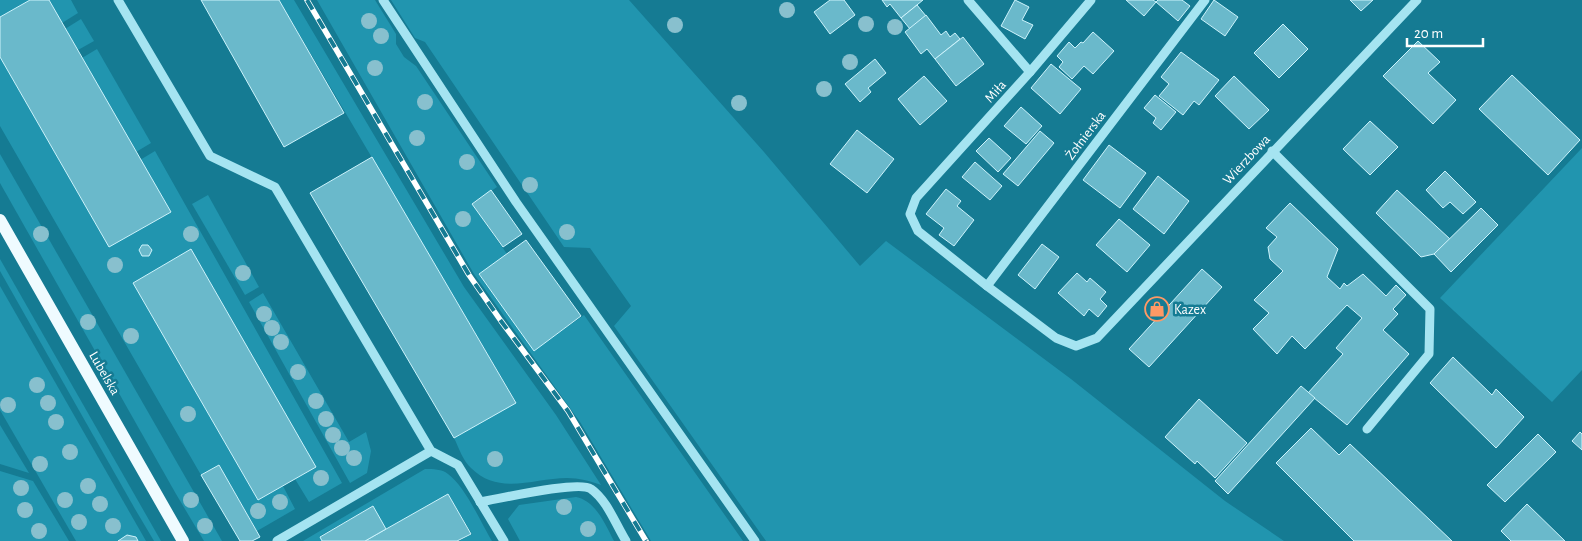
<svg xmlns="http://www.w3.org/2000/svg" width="1582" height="541" font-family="'Alegreya Sans',sans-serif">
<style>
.green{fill:#2195af}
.building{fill:#6ab9cb;stroke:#ccf3fc}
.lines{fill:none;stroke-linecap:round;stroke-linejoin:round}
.minor{stroke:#a5e4f1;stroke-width:9}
.major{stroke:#effbff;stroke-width:12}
.rail-casing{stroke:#fff;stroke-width:5.5}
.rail{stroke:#157b93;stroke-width:4;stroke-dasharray:11;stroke-linecap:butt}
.tree{fill:#88c0ce}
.labels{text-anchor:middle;stroke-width:5;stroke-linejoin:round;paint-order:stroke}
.street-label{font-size:14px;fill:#fff;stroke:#157b93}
.poi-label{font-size:14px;fill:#fff;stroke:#157b93;text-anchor:start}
</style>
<rect width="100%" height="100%" fill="#157b93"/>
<g class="green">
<path d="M0,0H30L0,17Z"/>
<path d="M49,0H71L78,13L62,23Z"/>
<path d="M279,0H294L464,287L556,415L601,485C590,481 579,478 567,478C534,478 499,496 471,468C463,461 459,448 454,438L516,402Z"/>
<path d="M317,0H375L396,34V44L404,57L416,66L497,187L472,204L507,254L479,275L534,350L584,315L743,541H651L580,422L474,274Z"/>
<path d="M391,0H629L764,152L860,266L886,241L1071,379L1225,501L1284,541H766L614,326L631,306L590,248L564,247L425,42L415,38Z"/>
<path d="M81,19L94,41L78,50L65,29Z"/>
<path d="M97,49L151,143L136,152L82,58Z"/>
<path d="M0,57L109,247L171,212L140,160L155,151L342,483L309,502L295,479L316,467L191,249L133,283L258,500L283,486L295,509L257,531L219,465L201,475L0,126Z"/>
<path d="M1582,148V370L1552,402L1440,298Z"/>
<path d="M0,154L222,541H204L176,494L0,183Z"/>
<path d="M208,195L259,287L245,295L192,204Z"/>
<path d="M0,259L161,541H154L135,509L0,271Z"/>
<path d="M0,286L146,541H76L0,410Z"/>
<path d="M263,293L349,442L366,432L371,451L367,473L350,483L249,302Z"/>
<path d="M0,425L29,473L0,464Z"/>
<path d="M425,469C433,469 442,469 448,474C465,486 481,523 492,541H459L472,534L448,494L386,529L373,506L320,536L322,541H303Z"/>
<path d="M0,471L33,481L69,541H0Z"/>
<path d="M576,497C596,501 605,524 614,541H520L508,519L519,505Z"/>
</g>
<g class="building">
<path d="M30,0H49L171,212L109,247L0,57V17Z"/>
<path d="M201,0H279L344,113L284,147Z"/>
<path d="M830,0H844L855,15L830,34L814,12Z"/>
<path d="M882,0H923L901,18L890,4L887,7Z"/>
<path d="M1015,0L1029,7L1022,20L1033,25L1025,39L1001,26Z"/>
<path d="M1126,0H1153L1156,2L1144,16Z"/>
<path d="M1158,0H1182L1190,6L1178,21L1156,2Z"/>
<path d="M1214,0L1238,17L1225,36L1201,19Z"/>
<path d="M1350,0H1373L1361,11Z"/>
<path d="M917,5L926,16L910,29L901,18Z"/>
<path d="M926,15L941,35L946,31L950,37L955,33L960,39L935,59L927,49L921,54L905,32Z"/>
<path d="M1283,24L1308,49L1279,78L1254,53Z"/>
<path d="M1093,32L1114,51L1093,74L1084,66L1072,79L1059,67L1063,62L1057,56L1069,42L1075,48L1081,42L1083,43Z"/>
<path d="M963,37L984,64L956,86L935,59Z"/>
<path d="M1418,41L1440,62L1428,73L1456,100L1433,124L1383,76Z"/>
<path d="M1181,52L1219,80L1199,105L1194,101L1183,115L1159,96L1169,84L1161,77Z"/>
<path d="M875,59L886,73L868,88L871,92L860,102L845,84Z"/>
<path d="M1051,64L1081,89L1060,114L1031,88Z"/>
<path d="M1512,75L1580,140L1548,175L1479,109Z"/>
<path d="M924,76L947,101L920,125L898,99Z"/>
<path d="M1234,76L1269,110L1249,129L1215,96Z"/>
<path d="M1155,95L1176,112L1161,130L1153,123L1156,118L1144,108Z"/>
<path d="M1021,107L1042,126L1026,144L1004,126Z"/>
<path d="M1370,121L1398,147L1370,175L1343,149Z"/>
<path d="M857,130L894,159L867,193L830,164Z"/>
<path d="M1040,131L1054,143L1018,186L1003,174Z"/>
<path d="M989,138L1011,158L998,172L976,151Z"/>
<path d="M1109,145L1146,173L1120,208L1083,180Z"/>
<path d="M372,157L516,403L454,438L310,193Z"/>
<path d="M975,162L1002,186L990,200L962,177Z"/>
<path d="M1445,171L1476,202L1463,214L1450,202L1443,208L1426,190Z"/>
<path d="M1158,176L1189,201L1164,234L1133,209Z"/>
<path d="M946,189L961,201L957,206L974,220L954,246L939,235L944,228L926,214Z"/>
<path d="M491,190L522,234L503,247L472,204Z"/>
<path d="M1397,190L1450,239L1434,254L1421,257L1376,213Z"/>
<path d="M1290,203L1338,249L1327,277L1340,289L1344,283L1347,286L1363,274L1386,296L1396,285L1406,295L1393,309L1398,314L1383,330L1409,354L1347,425L1308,393L1343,354L1336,348L1362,318L1347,305L1305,349L1292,336L1277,354L1253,329L1269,313L1254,300L1283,271L1270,259L1268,247L1277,237L1266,228Z"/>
<path d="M1481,208L1498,225L1451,272L1434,254Z"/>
<path d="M1119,219L1150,245L1127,272L1096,245Z"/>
<path d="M526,240L581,316L534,351L479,274Z"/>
<path d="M1042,244L1059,257L1035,289L1018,275Z"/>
<path d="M142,245H148L152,250L149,256H142L139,250Z"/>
<path d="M191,249L316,467L258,500L133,283Z"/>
<path d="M1202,269L1222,287L1149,367L1129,349Z"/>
<path d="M1077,273L1087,282L1090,278L1106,292L1100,299L1107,306L1098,317L1089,309L1084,316L1058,293Z"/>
<path d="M1453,357L1492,395L1496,389L1524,417L1496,448L1430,383Z"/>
<path d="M1301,386L1315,398L1228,494L1215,481Z"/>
<path d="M1199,399L1247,443L1215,478L1197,461L1195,464L1165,437Z"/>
<path d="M1311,428L1339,455L1350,444L1452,541H1354L1276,463Z"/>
<path d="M1580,432L1582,434V450L1572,441Z"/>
<path d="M1538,434L1556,452L1505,502L1487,485Z"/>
<path d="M219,465L260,537L252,541H240L201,475Z"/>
<path d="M448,494L471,534L457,541H365Z"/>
<path d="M1527,504L1565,541H1511L1501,531Z"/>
<path d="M373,506L386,529L365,541H322L320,537Z"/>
<path d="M127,535L136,537L138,541H118Z"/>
</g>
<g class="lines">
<g class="minor">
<path d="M118,0L210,156L275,187L431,451L458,465L504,541"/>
<path d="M383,0L516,202L755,541"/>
<path d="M968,0L1030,72"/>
<path d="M1091,0L1030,72L916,198L910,214L918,231L987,286L1056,338L1076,346L1097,338L1417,0"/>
<path d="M1272,151L1430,309L1429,354L1367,429"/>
<path d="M987,286L1205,0"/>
<path d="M480,502C499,499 579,480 591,489C607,500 616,525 626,541"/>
<path d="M277,541L431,451"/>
</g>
<path class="major" d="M0,220L183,541"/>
<g class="rail-casing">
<path id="rail" d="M307,0L469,275L501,321L568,411L646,541"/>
</g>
<use href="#rail" class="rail"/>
</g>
<g class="tree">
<circle cx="787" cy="10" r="8"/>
<circle cx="369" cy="21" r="8"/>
<circle cx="866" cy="24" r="8"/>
<circle cx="675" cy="25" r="8"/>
<circle cx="895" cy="27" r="8"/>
<circle cx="381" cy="36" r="8"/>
<circle cx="850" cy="62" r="8"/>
<circle cx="375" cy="68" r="8"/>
<circle cx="824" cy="89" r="8"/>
<circle cx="425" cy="102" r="8"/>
<circle cx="739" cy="103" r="8"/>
<circle cx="417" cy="138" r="8"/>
<circle cx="467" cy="162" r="8"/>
<circle cx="530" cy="185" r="8"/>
<circle cx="463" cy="219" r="8"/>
<circle cx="567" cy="232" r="8"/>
<circle cx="41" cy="234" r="8"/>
<circle cx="191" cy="234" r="8"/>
<circle cx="115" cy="265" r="8"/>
<circle cx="243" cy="273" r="8"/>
<circle cx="264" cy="314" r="8"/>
<circle cx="88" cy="322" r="8"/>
<circle cx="272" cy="328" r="8"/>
<circle cx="131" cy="336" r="8"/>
<circle cx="281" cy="342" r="8"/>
<circle cx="298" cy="372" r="8"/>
<circle cx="37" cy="385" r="8"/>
<circle cx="316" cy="401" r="8"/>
<circle cx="48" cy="403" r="8"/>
<circle cx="8" cy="405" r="8"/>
<circle cx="188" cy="414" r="8"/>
<circle cx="326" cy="419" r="8"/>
<circle cx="56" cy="422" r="8"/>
<circle cx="333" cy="435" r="8"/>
<circle cx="342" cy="448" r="8"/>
<circle cx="70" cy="452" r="8"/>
<circle cx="354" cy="458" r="8"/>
<circle cx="495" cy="459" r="8"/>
<circle cx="40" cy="464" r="8"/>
<circle cx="321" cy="478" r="8"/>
<circle cx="88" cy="486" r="8"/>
<circle cx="21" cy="488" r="8"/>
<circle cx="65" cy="500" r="8"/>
<circle cx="191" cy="500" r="8"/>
<circle cx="280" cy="502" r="8"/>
<circle cx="100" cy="504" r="8"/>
<circle cx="564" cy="507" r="8"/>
<circle cx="25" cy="510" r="8"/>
<circle cx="258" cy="511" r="8"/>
<circle cx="79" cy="522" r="8"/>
<circle cx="113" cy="526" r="8"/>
<circle cx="205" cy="526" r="8"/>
<circle cx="588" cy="529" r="8"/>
<circle cx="39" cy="531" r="8"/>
</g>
<defs>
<g id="shop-ring" transform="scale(1.25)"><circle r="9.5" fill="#157b93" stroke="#ff9965" stroke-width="1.5"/><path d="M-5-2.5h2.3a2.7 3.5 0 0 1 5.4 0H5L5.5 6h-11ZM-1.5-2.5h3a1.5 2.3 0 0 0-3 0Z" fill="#ff9965"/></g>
</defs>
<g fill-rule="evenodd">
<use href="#shop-ring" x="1157" y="309"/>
</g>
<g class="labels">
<g class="street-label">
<text transform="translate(995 91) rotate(-48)" y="5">Miła</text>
<text transform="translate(1085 135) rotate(-53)" y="5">Żołnierska</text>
<text transform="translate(1246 159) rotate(-47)" y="5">Wierzbowa</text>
<text transform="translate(105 373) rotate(60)" y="5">Lubelska</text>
</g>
<g class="poi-label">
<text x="1174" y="314">Kazex</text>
</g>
</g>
<path d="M1407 38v8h76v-8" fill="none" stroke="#ffffff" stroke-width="2.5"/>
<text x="1414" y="38" font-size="15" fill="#ffffff" stroke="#157b93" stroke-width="4" paint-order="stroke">20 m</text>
</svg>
